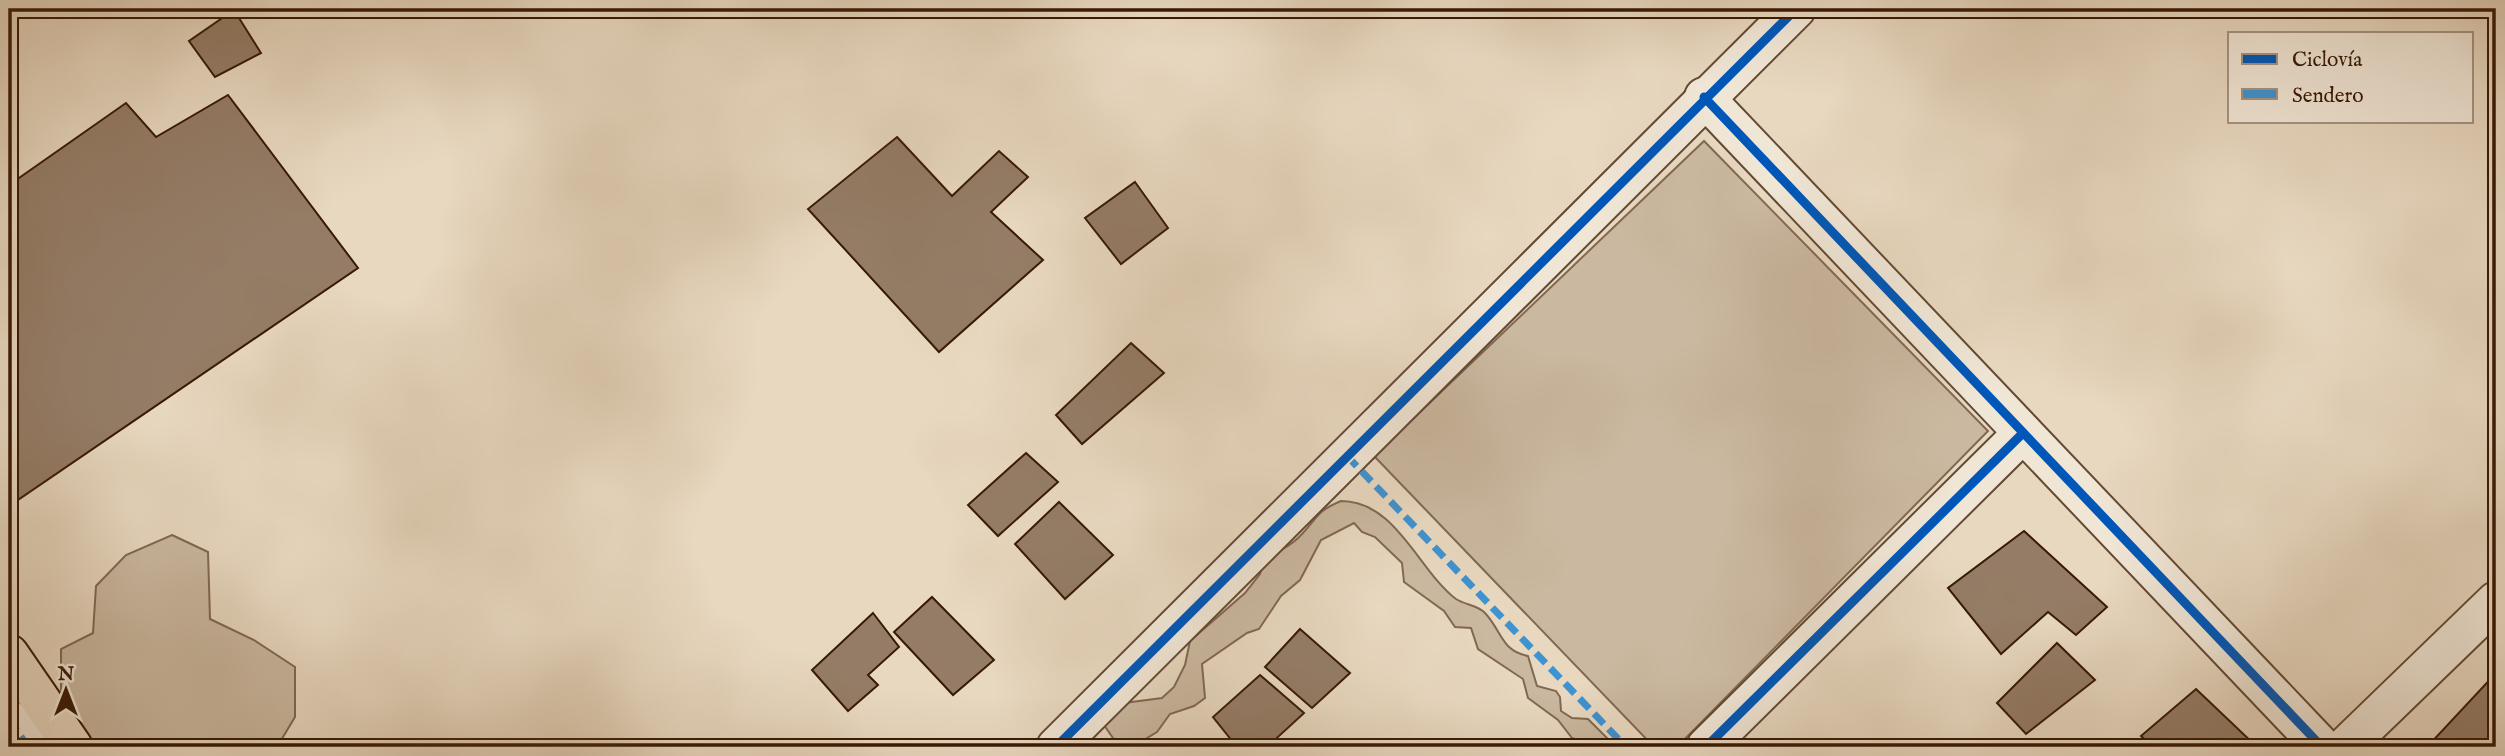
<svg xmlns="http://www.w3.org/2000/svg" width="2505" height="756" font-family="'IM FELL English',serif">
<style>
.green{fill:#cab8a0;stroke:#816852;stroke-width:2}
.building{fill:#947c66;stroke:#381904;stroke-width:2}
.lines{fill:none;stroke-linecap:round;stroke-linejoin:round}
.minor-casing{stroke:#644933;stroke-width:42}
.major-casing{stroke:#381904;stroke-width:42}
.minor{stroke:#f0e6d6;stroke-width:38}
.major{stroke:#e8d8c0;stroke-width:38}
.quiet{stroke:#3e93d1;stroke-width:7;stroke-dasharray:14 7;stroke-linecap:butt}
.cycleway-casing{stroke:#f0e6d6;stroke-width:13}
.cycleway{stroke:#0057b8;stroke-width:9}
</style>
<rect width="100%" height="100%" fill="#e8d8c0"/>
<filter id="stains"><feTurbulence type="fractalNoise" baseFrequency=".00286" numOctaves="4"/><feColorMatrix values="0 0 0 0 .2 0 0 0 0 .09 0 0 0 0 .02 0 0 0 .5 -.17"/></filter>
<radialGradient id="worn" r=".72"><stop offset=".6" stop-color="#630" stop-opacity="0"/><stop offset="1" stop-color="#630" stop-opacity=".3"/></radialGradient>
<g class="green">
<path d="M1704,141L1988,431L1677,747H1654L1374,456Z"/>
<path d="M1341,501C1396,501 1418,570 1456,599C1465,605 1478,605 1485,613C1502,631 1501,651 1528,656L1537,686L1556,691L1560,697L1561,711L1572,718L1588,719L1616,747H1593L1572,738L1558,720L1528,698L1523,679L1478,649L1471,628L1455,627L1444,611L1404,582L1402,563L1375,537L1362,532L1354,523L1321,540L1300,580L1281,596L1259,629L1247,633L1202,664L1205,698L1194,706L1170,714L1157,732L1132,747L1115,741L1104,725L1109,705L1162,698L1174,687L1185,665L1190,641L1245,593L1260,574L1264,558C1278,552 1291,546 1302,534C1319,516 1317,511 1341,501Z"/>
<path d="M172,535L208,552L210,619L254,640L295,667V717L277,747H106L83,738L61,699V649L93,633L96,586L126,555Z"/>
</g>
<g class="building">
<path d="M234,10L261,53L215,77L189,41Z"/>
<path d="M228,95L358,268L9,506V185L126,103L156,137Z"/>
<path d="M897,137L952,196L999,151L1028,177L991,212L1043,260L939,352L808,209Z"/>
<path d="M1135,182L1168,228L1121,264L1085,218Z"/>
<path d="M1131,343L1164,373L1082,444L1056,415Z"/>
<path d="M1026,453L1058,482L998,536L968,505Z"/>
<path d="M1059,502L1113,555L1065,599L1015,544Z"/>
<path d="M2024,531L2107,607L2076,635L2048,612L2001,654L1948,588Z"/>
<path d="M932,597L994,660L953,695L894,632Z"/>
<path d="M873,613L899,647L868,675L878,685L848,711L812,670Z"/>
<path d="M1300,629L1350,673L1312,708L1265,667Z"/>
<path d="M2057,643L2095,680L2026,734L1997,703Z"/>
<path d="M2496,673V747H2427Z"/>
<path d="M1260,675L1304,713L1267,747H1237L1213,717Z"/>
<path d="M2196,689L2257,747H2153L2141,736Z"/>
</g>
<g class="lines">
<g class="minor-casing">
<g id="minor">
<path d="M1704,97L2322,747"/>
<path d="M9,719L28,747"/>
<path d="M1056,747L1796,9"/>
<path d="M1706,747L2023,433"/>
<path d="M2345,747L2496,601"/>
</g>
</g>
<g class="major-casing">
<path id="major" d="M9,654L73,747"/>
</g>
<use href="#minor" class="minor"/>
<use href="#major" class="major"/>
<g class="quiet">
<path d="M1347,456L1626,747"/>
<path d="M9,719L28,747"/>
</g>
<g class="cycleway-casing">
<g id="cycleway">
<path d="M1704,97L2322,747"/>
<path d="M1056,747L1796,9"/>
<path d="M1706,747L2023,433"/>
</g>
</g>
<use href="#cycleway" class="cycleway"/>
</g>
<rect width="2505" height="756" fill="none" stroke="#e8d8c0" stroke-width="35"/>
<rect x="10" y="10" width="2484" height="735" fill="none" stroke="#381904" stroke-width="3.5"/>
<rect x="18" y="18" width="2470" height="721" fill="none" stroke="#381904" stroke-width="2"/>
<rect x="2228" y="32" width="245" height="91" fill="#f0e6d6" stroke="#a69482" stroke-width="2"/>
<rect x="2242" y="54" width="35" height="10" fill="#0057b8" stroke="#a69482" stroke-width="2"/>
<text x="2292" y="66" font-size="21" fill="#381904">Ciclovía</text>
<rect x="2242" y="89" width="35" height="10" fill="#3e93d1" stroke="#a69482" stroke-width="2"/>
<text x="2292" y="102" font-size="21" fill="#381904">Sendero</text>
<g transform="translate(66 690)" stroke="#f0e6d6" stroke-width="5" paint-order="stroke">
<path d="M0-5L12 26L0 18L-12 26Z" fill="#381904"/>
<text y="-10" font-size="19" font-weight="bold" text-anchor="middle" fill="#381904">N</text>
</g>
<rect width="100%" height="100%" filter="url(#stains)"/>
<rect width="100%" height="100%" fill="url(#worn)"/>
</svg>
